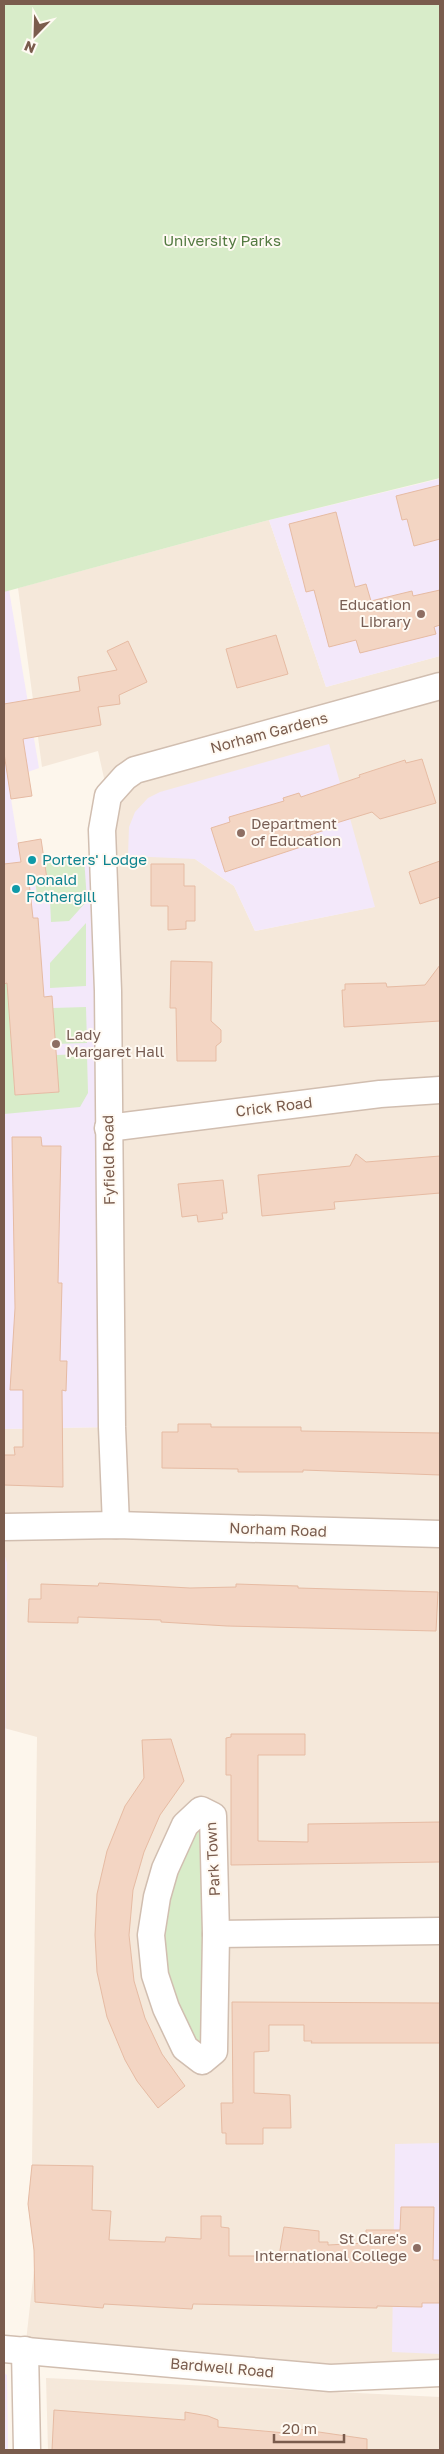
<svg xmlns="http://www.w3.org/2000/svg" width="444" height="2454" font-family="'Golos Text',sans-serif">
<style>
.residential{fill:#f5e8da;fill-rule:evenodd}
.education{fill:#f3e8fa}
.green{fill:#d8ecc9}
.building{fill:#f3d5c3;stroke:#e6bba3}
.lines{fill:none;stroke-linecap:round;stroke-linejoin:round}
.street-casing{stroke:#d1beb0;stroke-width:29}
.street{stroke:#fff;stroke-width:26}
.education-dot{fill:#8d6e63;stroke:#fffaf3;stroke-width:2}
.culture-dot{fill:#0f9aa8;stroke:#fffaf3;stroke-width:2}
.labels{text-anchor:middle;stroke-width:4;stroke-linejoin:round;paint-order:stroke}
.park-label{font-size:15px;fill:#537a41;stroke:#fffaf3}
.education-label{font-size:15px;fill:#785e54;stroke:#fffaf3;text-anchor:end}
.street-label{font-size:15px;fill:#7a5c4d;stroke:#fffaf3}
.culture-label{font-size:15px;fill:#0d838f;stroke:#fffaf3;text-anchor:start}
</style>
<rect width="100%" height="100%" fill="#fdf6ec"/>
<g class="residential">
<path d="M269,520L326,687L440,656V2366L330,2378L25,2350L35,2261L28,2204L32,2165L37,1737L4,1728V1429L112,1427L108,796L98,751L42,767L18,588ZM195,859L374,907L255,931L234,886Z"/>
<path d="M46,2378L440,2397V2450H48Z"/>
</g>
<g class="education">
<path d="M439,479L440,656L326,687L269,520Z"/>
<path d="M9,590L39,768L28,772L32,796L11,799L18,843L41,839L44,858H104L112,1427L4,1429V592Z"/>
<path d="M329,744L375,907L255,931L234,886L195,859L128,856L129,827L135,812L148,798L160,792Z"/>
<path d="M4,1553L7,1563V1589L4,1863Z"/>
<path d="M440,2143V2354L392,2352L395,2144Z"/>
<path d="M4,2373L7,2375L8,2450H4Z"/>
</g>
<g class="green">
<path d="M4,4H440V478L269,520L4,592Z"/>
<path d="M84,857L87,901L69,921L51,922L50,900L38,901L35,881L47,878L44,858Z"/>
<path d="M86,923V986L50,988V963Z"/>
<path d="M8,983L15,1095L58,1092L56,1055L87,1054L88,1093L80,1107L4,1114V984Z"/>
<path d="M86,1007L87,1043L55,1044L53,1008Z"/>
<path d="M195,1826L208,1832L210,2041L198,2045L167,2002L158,1922Z"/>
</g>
<g class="building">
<path d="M440,485V539L414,546L407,519L402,520L396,496Z"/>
<path d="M336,512L355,587L366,584L371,601L412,591L413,596L440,590V625L434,627L436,634L360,653L356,640L329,647L314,590L306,592L289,524Z"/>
<path d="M276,635L288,674L237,688L226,649Z"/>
<path d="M128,641L147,682L119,695L120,704L98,707L101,725L23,739L32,796L11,799L4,753V704L80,691L78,677L117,670L107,651Z"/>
<path d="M422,759L436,803L380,819L372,812L333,824L334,827L310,835L313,843L225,872L211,828L230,822L229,817L284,801L283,798L299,793L301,797L360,777L359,775L405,760L406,763Z"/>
<path d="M41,839L47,879L29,882L33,918H38L44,997L52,996L59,1092L15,1095L7,983L4,984V864L21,862L18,843Z"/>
<path d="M440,861V897L420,904L409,872Z"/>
<path d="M151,864H184V886H195V921H186V929L168,930V906H151Z"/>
<path d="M171,961L212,962L211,1021L221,1030V1042L216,1046V1061H177L176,1008H170Z"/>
<path d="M440,965V1021L344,1027L342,990H345V984L386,983L387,987L425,985Z"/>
<path d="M12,1137H41L42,1146H61L58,1283H62L60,1361H67L66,1391L62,1390L63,1487L4,1485V1455H15L14,1447H23V1390H10L15,1308Z"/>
<path d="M356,1154L366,1162L440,1156V1193L334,1202L335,1209L262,1216L258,1175L350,1166Z"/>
<path d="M223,1180L227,1213H222L223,1219L198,1222L197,1215L182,1217L178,1184Z"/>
<path d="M178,1424H211V1427H301V1431L440,1433V1475L303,1470V1472H238V1469L162,1468V1432H178Z"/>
<path d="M99,1583L190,1588L236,1587V1584L298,1586V1588L438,1592L436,1631L227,1626L161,1622V1620L78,1617V1623L28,1622L29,1599H41V1584L98,1586Z"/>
<path d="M231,1734H305V1755H258V1841L308,1842V1824L440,1822V1862L231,1865V1775H226V1738L231,1737Z"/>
<path d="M171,1739L184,1781L160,1815L144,1852L133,1890L129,1935L134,1981L145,2018L162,2054L185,2086L158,2108L137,2081L125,2060L107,2017L97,1972L95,1935L97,1894L107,1851L125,1806L144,1778L142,1740Z"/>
<path d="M232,2002L440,2003V2043H311L312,2041H304V2025H269V2051L254,2052V2093L290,2095L291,2128H263V2144H226V2133H222L221,2103H233Z"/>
<path d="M32,2165L93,2166L92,2210L111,2211L109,2240L165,2242L166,2237L201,2239V2216H221V2227L229,2228V2256H279L284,2227L319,2231V2242H328V2245L366,2243V2230H400L401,2207H434L433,2260H440V2303H422V2307L377,2306V2308L193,2304L192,2309L104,2304L103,2308L35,2302L34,2250L28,2204Z"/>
<path d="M54,2410L185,2420V2412L208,2416L218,2420V2427L297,2434L298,2429L367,2439V2450H52Z"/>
</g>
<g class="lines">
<g class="street-casing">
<g id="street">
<path d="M108,1128L380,1094L440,1090"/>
<path d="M116,1525L112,1427L108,991L102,830L108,796L125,777L135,770L440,686"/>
<path d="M4,1527L116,1525L440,1534"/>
<path d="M201,1810L213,1816L216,1934L214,2051L202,2061L185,2048L166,2008L155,1975L151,1935L157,1897L165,1869L185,1825Z"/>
<path d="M216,1934L440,1931"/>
<path d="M4,2349L330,2378L440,2373"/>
<path d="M25,2350L27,2450"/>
</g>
</g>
<use href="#street" class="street"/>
</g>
<g class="education-dot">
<circle cx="421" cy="614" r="5"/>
<circle cx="241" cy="833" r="5"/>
<circle cx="56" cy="1044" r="5"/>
<circle cx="417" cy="2248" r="5"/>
</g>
<g class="culture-dot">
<circle cx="32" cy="860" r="5"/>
<circle cx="16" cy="889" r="5"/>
</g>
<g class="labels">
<g class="park-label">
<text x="222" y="246">University Parks</text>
</g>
<g class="education-label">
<text x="411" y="610">Education<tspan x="411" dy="17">Library</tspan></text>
<text x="251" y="829" text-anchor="start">Department<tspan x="251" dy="17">of Education</tspan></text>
<text x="66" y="1040" text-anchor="start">Lady<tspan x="66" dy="17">Margaret Hall</tspan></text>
<text x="407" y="2244">St Clare's<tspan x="407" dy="17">International College</tspan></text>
</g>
<g class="street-label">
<text transform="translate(269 733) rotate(-15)" y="5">Norham Gardens</text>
<text transform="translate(274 1107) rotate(-7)" y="5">Crick Road</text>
<text transform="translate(109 1160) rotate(-91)" y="5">Fyfield Road</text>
<text transform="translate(278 1530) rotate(2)" y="5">Norham Road</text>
<text transform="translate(213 1859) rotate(-93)" y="5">Park Town</text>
<text transform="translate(222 2368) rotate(5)" y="5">Bardwell Road</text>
</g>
<g class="culture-label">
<text x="42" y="865">Porters' Lodge</text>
<text x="26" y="885">Donald<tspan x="26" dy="17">Fothergill</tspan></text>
</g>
</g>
<rect width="444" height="2454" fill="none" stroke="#7a5c4d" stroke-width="10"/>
<g transform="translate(35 35) rotate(203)" stroke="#fffaf3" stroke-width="4" paint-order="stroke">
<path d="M0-4L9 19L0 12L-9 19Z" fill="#7a5c4d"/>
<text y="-8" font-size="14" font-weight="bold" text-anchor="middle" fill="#7a5c4d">N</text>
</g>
<path d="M274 2434v8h70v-8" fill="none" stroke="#7a5c4d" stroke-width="2.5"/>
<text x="282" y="2434" font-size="15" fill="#7a5c4d" stroke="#fffaf3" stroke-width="4" paint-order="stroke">20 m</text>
</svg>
